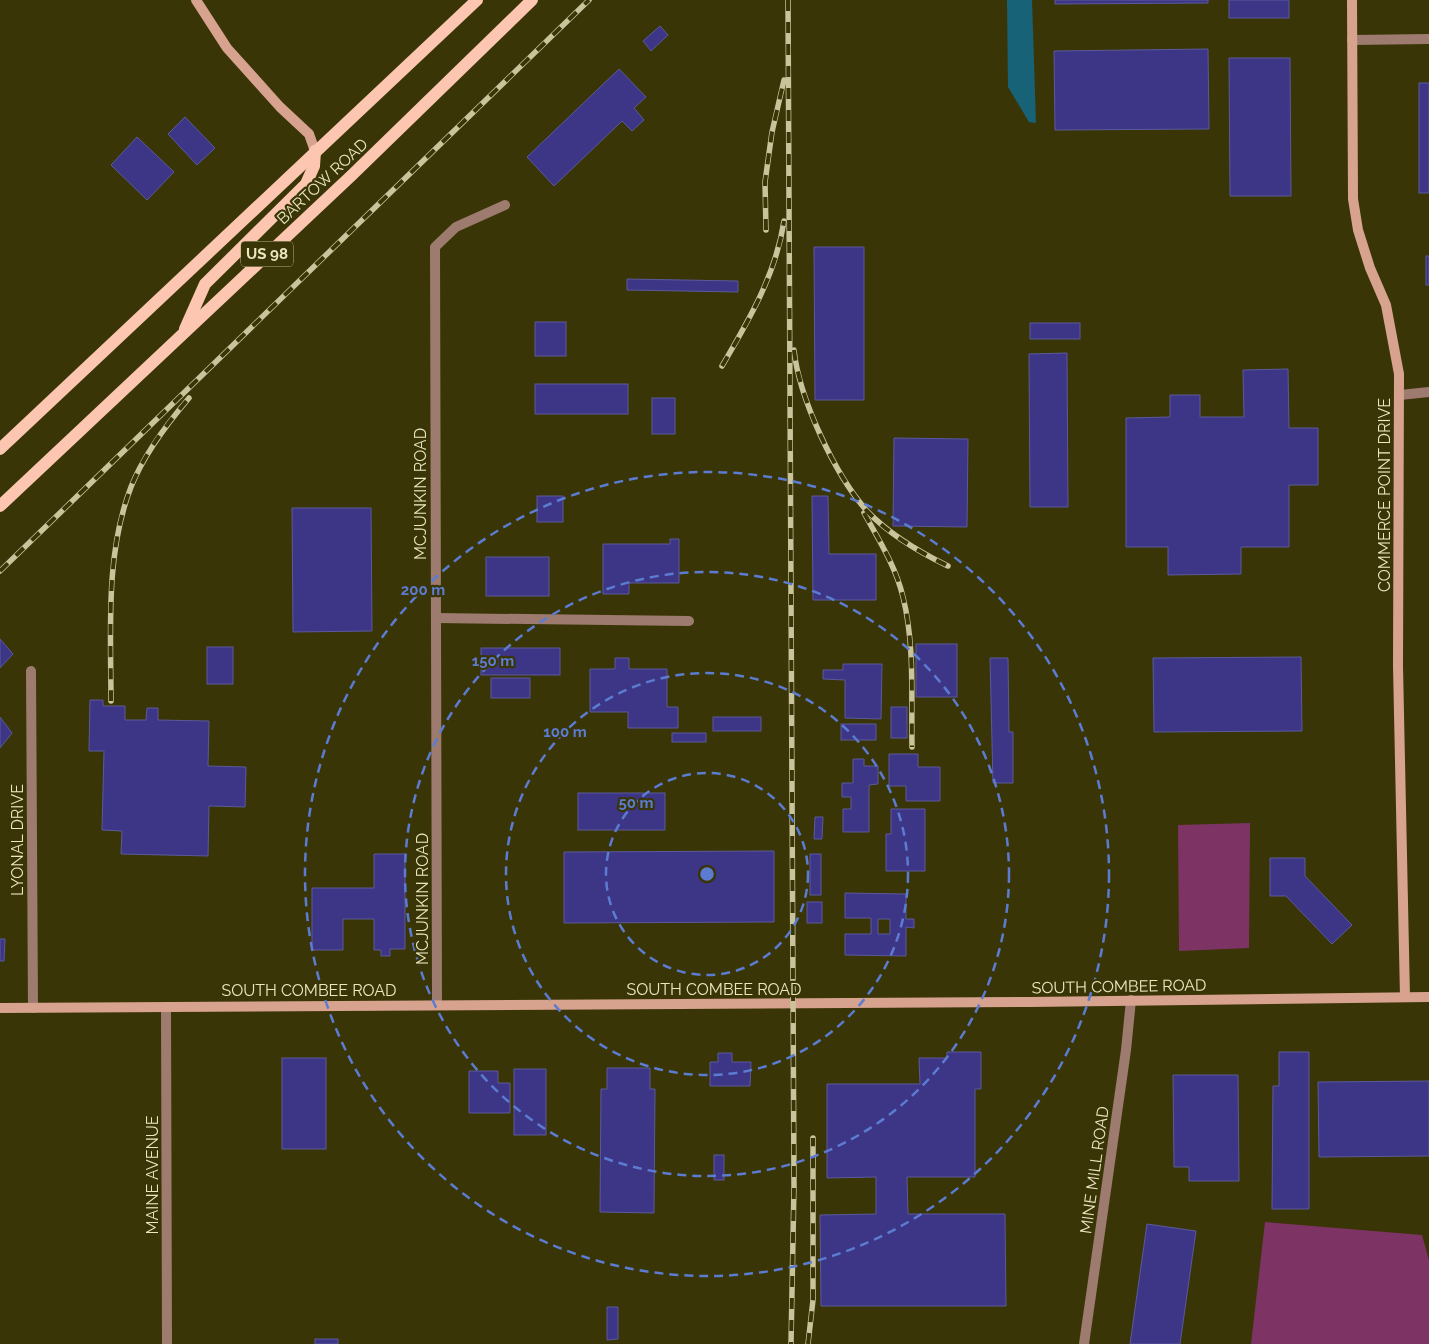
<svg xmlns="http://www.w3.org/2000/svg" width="1429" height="1344" font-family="Raleway,sans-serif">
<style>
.green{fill:#7d3465}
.water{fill:#186278}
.building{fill:#3d3686;stroke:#5a5a9b;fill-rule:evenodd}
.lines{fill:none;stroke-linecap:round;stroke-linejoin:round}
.street{stroke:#9d7b6e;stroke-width:10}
.secondary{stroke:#d8a38e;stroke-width:10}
.primary{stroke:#fdc6b0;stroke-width:12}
.rail-casing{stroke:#c9c49c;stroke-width:5.5}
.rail{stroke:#3a3507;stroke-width:4;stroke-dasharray:11;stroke-linecap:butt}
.ring{fill:none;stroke:#5b7cd1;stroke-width:2.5;stroke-dasharray:9 6}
.labels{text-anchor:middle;stroke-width:4.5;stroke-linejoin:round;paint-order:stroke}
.shield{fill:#3a3507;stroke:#b6b288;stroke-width:1}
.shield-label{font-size:15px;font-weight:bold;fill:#ebe7c0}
.street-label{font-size:16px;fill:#ebe7c0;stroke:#3a3507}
.centre{fill:#5b7cd1;stroke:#3a3507;stroke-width:2.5}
.ring-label{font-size:15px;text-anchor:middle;font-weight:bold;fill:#5b7cd1;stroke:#3a3507;stroke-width:4.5;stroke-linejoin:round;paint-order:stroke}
</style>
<rect width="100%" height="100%" fill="#3a3507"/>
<g class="green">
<path d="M1250,823L1249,948L1179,951L1178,825Z"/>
<path d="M1265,1222L1422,1235L1429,1260V1344H1251Z"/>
</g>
<path class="water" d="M1007,0H1032L1036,123L1029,122L1008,87Z"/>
<g class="building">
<path d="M1055,0H1208V3L1055,4Z"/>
<rect x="1229" y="0" width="60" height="18"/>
<path d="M660,26L668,35L651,51L643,41Z"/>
<path d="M1208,49L1209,129L1055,130L1054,51Z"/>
<path d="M1229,58H1290L1291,196H1230Z"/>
<path d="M619,69L646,97L634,108L644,120L632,131L622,121L554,186L527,157Z"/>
<rect x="1419" y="83" width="10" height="110"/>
<path d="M185,117L215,148L197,165L168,134Z"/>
<path d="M137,137L174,172L147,200L111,165Z"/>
<path d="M814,247H864V400H815Z"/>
<rect x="1426" y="256" width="3" height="29"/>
<path d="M627,279L738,281V292L627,290Z"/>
<rect x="535" y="322" width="31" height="34"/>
<rect x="1030" y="323" width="50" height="16"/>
<path d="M1067,353L1068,507H1030L1029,354Z"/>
<path d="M1288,369L1289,428H1318V485H1289V547H1241V574L1168,575V547H1126V418L1170,417V395H1200V417H1244L1243,370Z"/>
<rect x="535" y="384" width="93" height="30"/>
<rect x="652" y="398" width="23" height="36"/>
<path d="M894,438L968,439L967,527L893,526Z"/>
<rect x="537" y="496" width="26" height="26"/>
<path d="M812,496H828L829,554H876V600H813Z"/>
<path d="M292,508H371L372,631L293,632Z"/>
<path d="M670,539H679V583H629V594H603V544H670Z"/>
<rect x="486" y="557" width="63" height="39"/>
<path d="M0,639L13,654L0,668Z"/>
<rect x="916" y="644" width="41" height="53"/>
<rect x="207" y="647" width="26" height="37"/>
<rect x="481" y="648" width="79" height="27"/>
<path d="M1301,657L1302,731L1154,732L1153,658Z"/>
<path d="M615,658H629V669H667V707H678V728H628V712H590V669H615Z"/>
<path d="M990,658H1008L1009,732H1013V783H993Z"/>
<path d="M843,664H882L881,719L845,718V680L823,679V670H843Z"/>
<rect x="491" y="678" width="39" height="20"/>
<path d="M90,700H103V706H125V720H146L147,708H158V720L209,721L208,766L246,767L245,807L209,806L208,856L121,854L122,831L102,830L104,751H89Z"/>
<rect x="891" y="707" width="16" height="31"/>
<path d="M0,717L12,733L0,748Z"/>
<rect x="713" y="717" width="48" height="14"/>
<rect x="841" y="724" width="35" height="16"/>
<rect x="672" y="733" width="34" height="9"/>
<path d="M889,754H918V767H940V801H906V786H889Z"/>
<path d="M853,759H864V766H878V784L869,785V832H843V809H851V797H842V783H853Z"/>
<rect x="578" y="793" width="87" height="37"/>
<path d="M891,809H925V871H886V834H891Z"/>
<path d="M815,817H823L822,839H814Z"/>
<path d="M774,851V922L564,923V852Z"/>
<path d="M374,854H405V949H390V956H381V950H374V919H343V950H312V888H374Z"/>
<rect x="810" y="854" width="11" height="41"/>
<path d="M1270,858H1305V876L1352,925L1332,944L1286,896H1270Z"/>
<path d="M845,893L906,894V919H914V928L906,927V956L845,955V934H871V918H845ZM878,919H890V934H878Z"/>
<rect x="807" y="902" width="15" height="21"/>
<path d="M0,939H5L4,961H0Z"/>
<path d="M947,1052H981V1089H975V1177H907L908,1214H1005L1006,1306H821L820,1215L876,1214V1177L827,1178V1084H920L919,1058H947Z"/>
<path d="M1279,1052H1309V1209H1272L1273,1086H1279Z"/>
<path d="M718,1053H732V1062H751L750,1086H710V1062H718Z"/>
<rect x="282" y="1058" width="44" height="91"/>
<path d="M607,1068H650V1089H655L654,1213L600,1212L601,1089H607Z"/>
<rect x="514" y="1069" width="32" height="66"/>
<path d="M469,1071H498V1083H510V1113H469Z"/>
<path d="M1173,1075H1238L1239,1181H1189V1167H1174Z"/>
<path d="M1429,1081V1156L1319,1157L1318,1082Z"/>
<rect x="714" y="1155" width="10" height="25"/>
<path d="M1147,1224L1196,1231L1180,1344H1130Z"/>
<path d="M607,1307H618V1339L607,1340Z"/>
<rect x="315" y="1339" width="23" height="5"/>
</g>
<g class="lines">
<g class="street">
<path d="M1352,40L1429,39"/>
<path d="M1400,395L1429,392"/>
<path d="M436,618L689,621"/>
<path d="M31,671L33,1008"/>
<path d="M437,1004L435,247L456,227L505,205"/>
<path d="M166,1007L167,1344"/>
<path d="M1084,1344L1126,1050L1131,1000"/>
</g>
<g class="secondary">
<path d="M196,0L227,48L280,107L309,134L315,151"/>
<path d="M1352,0L1353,199L1358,230L1370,268L1386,305L1399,374L1398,666L1405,997"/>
<path d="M0,1008L1030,1002L1429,997"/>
</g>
<g class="primary">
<path d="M185,329L205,284L306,184L314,166L315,151"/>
<path d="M0,449L477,0"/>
<path d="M0,506L352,175L532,0"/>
</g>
<g class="rail-casing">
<g id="rail">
<path d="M788,0L794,1186L791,1344"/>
<path d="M766,230L765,182L772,132L784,80"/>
<path d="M794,350C799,398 835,475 867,511C890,535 919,552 948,566"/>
<path d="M722,366C749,320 776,274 784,221"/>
<path d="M864,513C879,540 896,567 903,597C915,645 911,697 912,747"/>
<path d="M0,571L589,0"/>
<path d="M111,701C111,631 105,554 131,487C144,454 166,425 189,398"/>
<path d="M808,1344L813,1300V1138"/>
</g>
</g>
<use href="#rail" class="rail"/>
</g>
<g class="ring">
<circle cx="707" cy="874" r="101"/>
<circle cx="707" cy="874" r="201"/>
<circle cx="707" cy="874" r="302"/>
<circle cx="707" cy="874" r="402"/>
</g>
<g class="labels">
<rect class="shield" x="241" y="241.5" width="52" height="25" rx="4"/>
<g class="shield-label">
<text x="267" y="259">US 98</text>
</g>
<g class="street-label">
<text transform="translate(322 181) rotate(-43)" y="6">BARTOW ROAD</text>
<text transform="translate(420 494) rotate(-90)" y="6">MCJUNKIN ROAD</text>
<text transform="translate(1384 495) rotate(-90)" y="6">COMMERCE POINT DRIVE</text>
<text transform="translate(17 840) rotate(-90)" y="6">LYONAL DRIVE</text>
<text transform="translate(422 899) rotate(-90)" y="6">MCJUNKIN ROAD</text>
<text transform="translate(1119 986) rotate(-1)" y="6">SOUTH COMBEE ROAD</text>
<text x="714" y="995">SOUTH COMBEE ROAD</text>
<text x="309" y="996">SOUTH COMBEE ROAD</text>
<text transform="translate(1094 1170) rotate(-82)" y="6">MINE MILL ROAD</text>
<text transform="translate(152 1175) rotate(-90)" y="6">MAINE AVENUE</text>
</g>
</g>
<circle cx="707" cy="874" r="8" class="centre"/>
<g class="ring-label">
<text x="423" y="595">200 m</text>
<text x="493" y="666">150 m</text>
<text x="565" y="737">100 m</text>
<text x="636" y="808">50 m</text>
</g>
</svg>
